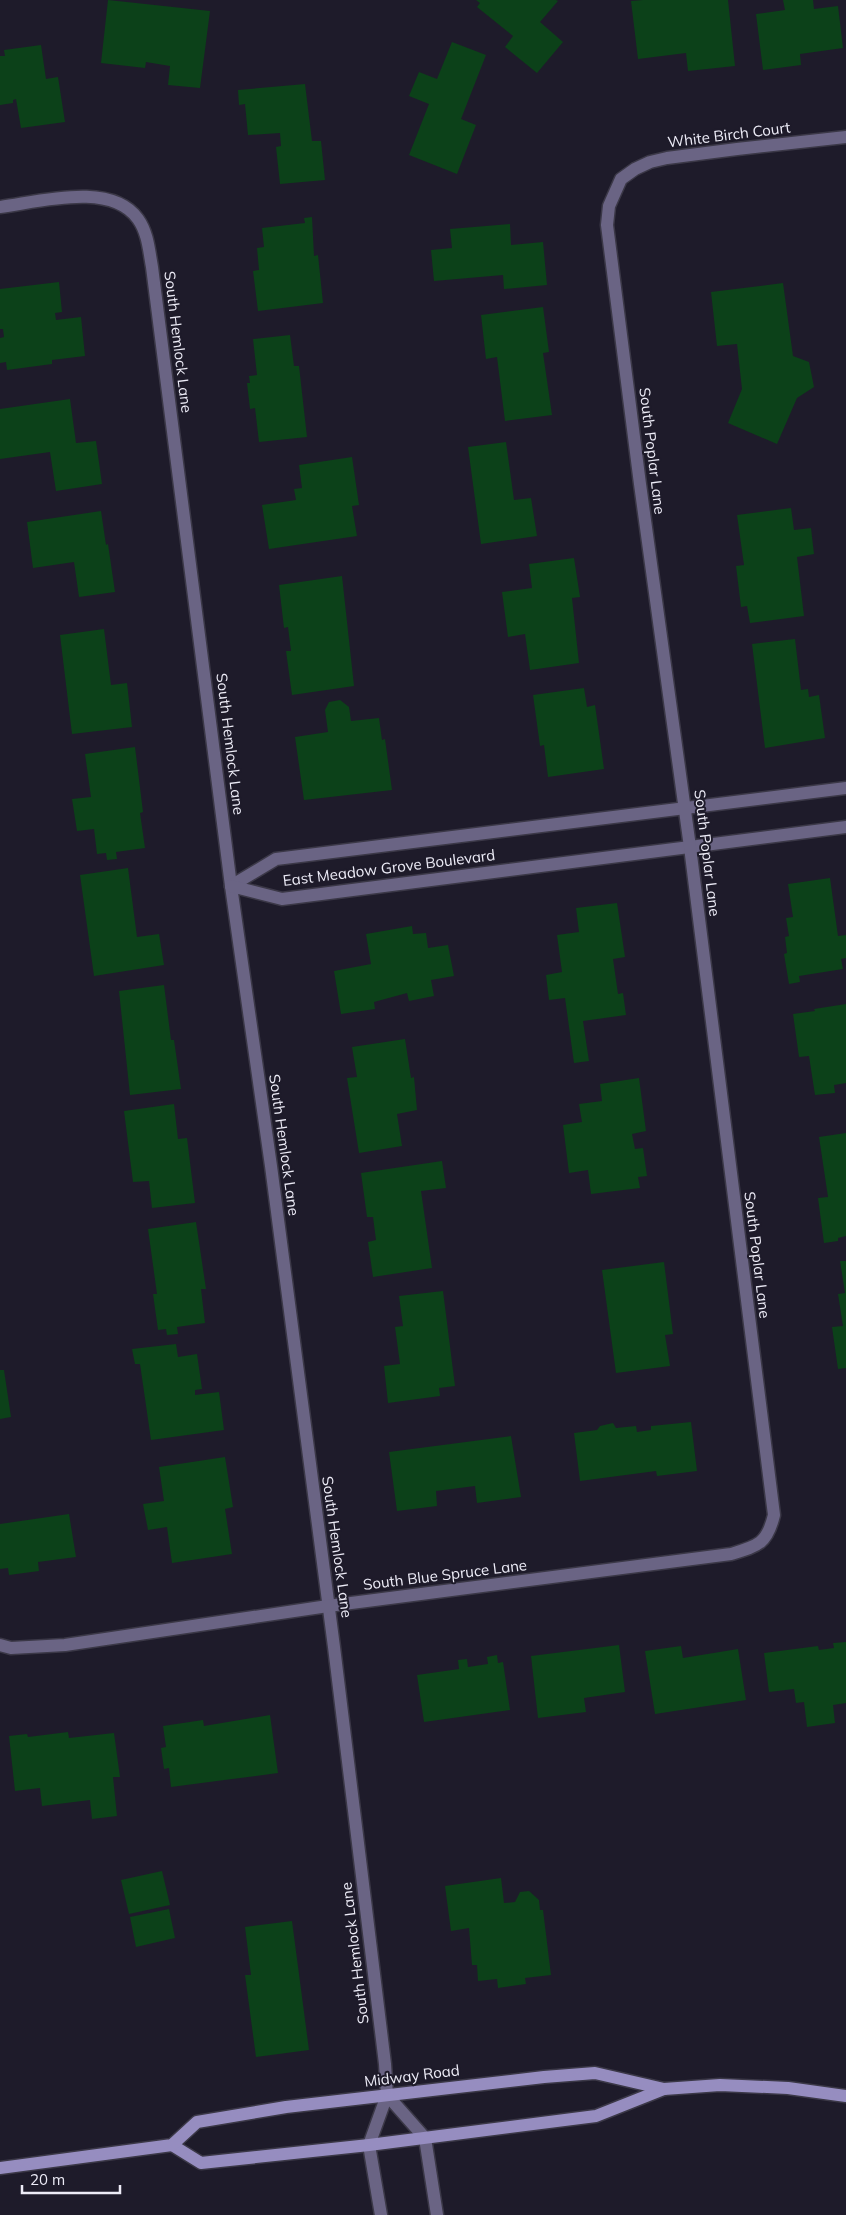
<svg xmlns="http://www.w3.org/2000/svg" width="846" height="2215" font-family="Mulish,sans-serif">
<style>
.building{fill:#0c4119}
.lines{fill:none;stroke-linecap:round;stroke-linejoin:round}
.street-casing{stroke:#3b3847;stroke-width:15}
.secondary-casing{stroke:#3b3847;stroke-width:15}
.street{stroke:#6a6484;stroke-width:12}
.secondary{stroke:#968dc0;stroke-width:12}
.labels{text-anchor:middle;stroke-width:4;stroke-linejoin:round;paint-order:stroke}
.street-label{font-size:15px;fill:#edecf7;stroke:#1e1b2a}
</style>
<rect width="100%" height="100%" fill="#1e1b2a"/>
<g class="building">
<path d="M108,0L210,11L200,88L168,85L170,66L146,62L145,68L101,63Z"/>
<path d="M476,0H556L558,1L540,22L563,42L537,73L505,47L513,36L477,7L480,3Z"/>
<path d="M643,0H728L735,66L688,71L686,53L638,59L631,1Z"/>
<path d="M783,0H813L814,9L838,6L843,48L800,54L801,65L763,70L756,14L785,10Z"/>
<path d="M452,42L486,55L461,119L476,125L457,174L409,155L429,104L409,96L419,72L437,79Z"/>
<path d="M41,45L46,79L58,77L65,122L21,128L16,99L13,100V103L0,105V56H5L4,50Z"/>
<path d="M305,84L312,141H321L325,180L280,184L276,147L281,146L280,133L248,135L245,104L239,105L238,90Z"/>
<path d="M312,217L314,256L318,255L323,303L258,311L253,271L259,270L257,248L264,247L262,228L305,223L304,218Z"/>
<path d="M510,224L511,245L543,242L547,285L504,289L503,275L434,281L431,250L452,248L450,229Z"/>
<path d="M59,282L62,312L55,313L56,320L81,317L85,356L52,360V364L7,370L6,362L0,363V338L4,337L3,329H0V289Z"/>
<path d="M783,283L793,356L809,362L814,387L797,398L777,444L728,423L742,389L737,344L717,346L711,292Z"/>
<path d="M543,307L549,352L543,353L552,415L505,421L497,357L486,359L481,315Z"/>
<path d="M290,335L294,366H299L307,437L259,442L255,408L250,409L247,383H250L249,376L257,375L253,339Z"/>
<path d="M70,399L76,443L96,441L102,484L56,491L50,452L0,459V409Z"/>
<path d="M506,442L514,500L531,498L537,536L481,544L468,447Z"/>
<path d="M352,457L359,505L352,506L357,536L269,549L262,505L296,500L294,489L302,488L299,465Z"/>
<path d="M791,508L794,530L811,528L814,554L797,557L804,616L750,623L747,606L741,607L736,566L744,565L737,515Z"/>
<path d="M101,511L106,545L108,544L115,592L79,597L74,562L33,568L27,522Z"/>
<path d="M574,558L580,597L572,598L579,663L530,670L525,634L508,637L502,592L532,588L529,564Z"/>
<path d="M342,576L354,686L292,695L286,651H291L288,627L284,628L279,585Z"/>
<path d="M104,629L111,685L127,683L132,727L72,734L60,635Z"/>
<path d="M795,639L801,690L808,689L809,697L819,695L825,738L765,748L752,644Z"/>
<path d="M584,688L587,707L595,705L604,769L548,777L544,745L540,746L533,695Z"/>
<path d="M340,700L349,707L351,721L379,718L382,740L385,739L392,790L304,800L295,737L328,732L325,710L329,702Z"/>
<path d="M135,747L143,812L140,813L145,848L116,852L117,859L107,860L106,853L97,854L94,829L77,831L72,799L91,797L85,754Z"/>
<path d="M128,868L137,937L159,934L164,965L94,976L80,875Z"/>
<path d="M830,878L838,936L846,935V958L841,959L843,969L799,976L800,982L789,984L784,954L787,953L785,937L789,936L786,918L793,917L788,884Z"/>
<path d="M617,903L625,957L613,959L618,994L623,993L626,1015L583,1021L589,1061L574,1063L565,998L549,1000L546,975L562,972L557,935L579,932L576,908Z"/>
<path d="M412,926L413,934L426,933L428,948L448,945L454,976L431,980L434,996L409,1001L407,993L374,1002L375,1009L341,1014L334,971L371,964L366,934Z"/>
<path d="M164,985L171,1040H174L181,1089L130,1095L119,991Z"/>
<path d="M846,1004V1083L834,1085L835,1093L815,1095L809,1056L799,1057L793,1014L815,1011L814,1009Z"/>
<path d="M405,1039L411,1078L414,1077L417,1110L397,1114L402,1146L359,1153L347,1078L357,1077L352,1047Z"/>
<path d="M639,1078L646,1131L632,1134L635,1149L643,1148L647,1176L638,1177L640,1188L591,1194L588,1170L569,1173L563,1125L582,1122L579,1104L602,1101L600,1084Z"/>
<path d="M174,1104L178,1139L187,1138L195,1203L152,1208L149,1181L133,1182L124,1111Z"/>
<path d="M846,1133V1236L838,1238V1241L824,1243L818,1198L828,1197L819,1137Z"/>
<path d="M442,1161L446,1188L421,1191L432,1268L373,1277L368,1242L376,1240L373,1217H367L361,1173Z"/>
<path d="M196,1222L206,1289H201L205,1323L177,1327L178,1334L167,1335L166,1329L158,1330L153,1294H157L148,1229Z"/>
<path d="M840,1261H846V1368L838,1369L832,1327L843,1326L838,1294L845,1293Z"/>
<path d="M664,1262L673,1334L665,1335L670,1366L616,1373L602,1270Z"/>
<path d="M443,1291L455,1386L439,1388L440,1396L388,1403L384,1366L400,1364L395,1327L403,1326L399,1296Z"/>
<path d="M176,1344L178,1357L197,1354L202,1389L195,1390V1395L219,1392L224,1430L151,1440L140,1364H135L132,1349Z"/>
<path d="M0,1370H4L11,1417L0,1419Z"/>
<path d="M691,1422L697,1471L657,1476L656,1471L580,1481L574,1433L597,1430L600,1426L613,1423L616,1428L636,1426L637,1432L651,1430V1426Z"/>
<path d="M511,1436L521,1497L477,1503L475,1486L436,1491L437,1506L397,1511L389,1452Z"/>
<path d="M225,1457L233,1507L225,1509L232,1554L172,1563L167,1527L148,1530L143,1504L164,1501L159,1467Z"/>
<path d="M69,1514L76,1557L38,1562L39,1571L9,1575L8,1568L0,1569V1524Z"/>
<path d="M846,1642V1703L833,1705L835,1723L807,1727L804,1702L796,1703L794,1689L769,1692L764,1653L818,1646L819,1650L834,1648L833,1643Z"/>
<path d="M619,1645L625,1692L584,1698L586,1712L538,1718L531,1656Z"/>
<path d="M681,1646L683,1658L738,1649L746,1700L655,1714L645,1651Z"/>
<path d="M497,1655L498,1663L503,1662L510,1710L424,1722L417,1675L459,1669L458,1660L467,1659L468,1667L488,1664L487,1657Z"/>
<path d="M270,1715L278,1773L171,1787L169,1768L164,1769L161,1748L166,1747L163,1726L203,1720L204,1726Z"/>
<path d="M68,1732L69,1738L114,1733L120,1777H113L117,1816L92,1819L90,1800L42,1806L40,1788L15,1791L9,1736L27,1734L28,1737Z"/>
<path d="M162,1871L170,1905L129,1914L121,1880Z"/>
<path d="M501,1878L504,1903L515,1902L520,1892L529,1891L539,1900L540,1910H543L551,1975L525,1978L526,1984L498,1988L497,1979L478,1981L477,1965H472L469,1928L451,1931L445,1886Z"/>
<path d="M169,1909L175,1938L136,1947L130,1917Z"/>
<path d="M292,1921L309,2050L256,2057L245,1975H251L245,1927Z"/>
</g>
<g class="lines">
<g class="street-casing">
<g id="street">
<path d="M0,207C39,202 111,181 138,219C148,233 149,251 152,267L231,886L271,1166L334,1647L385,2064L387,2095L369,2145L381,2215"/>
<path d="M231,886L276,859L846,788"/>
<path d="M231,886L282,899L846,827"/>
<path d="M0,1645L11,1648L65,1645L328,1606L731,1554C758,1546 767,1544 774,1515L690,847L640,484L607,225L609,206L621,179L635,169L650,162L667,158L737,149L846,137"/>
<path d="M387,2095L425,2138L437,2215"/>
</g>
</g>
<g class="secondary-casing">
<g id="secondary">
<path d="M172,2145L201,2163L369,2145L596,2116L664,2089"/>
<path d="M0,2168L172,2145L197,2122L286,2107L544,2077L595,2073L664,2089L720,2085L788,2088L846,2096"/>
</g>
</g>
<use href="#street" class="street"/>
<use href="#secondary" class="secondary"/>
</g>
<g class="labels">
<g class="street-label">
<text transform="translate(729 135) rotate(-7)" y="5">White Birch Court</text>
<text transform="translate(178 342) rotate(83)" y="5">South Hemlock Lane</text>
<text transform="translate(652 451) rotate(83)" y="5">South Poplar Lane</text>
<text transform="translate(230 744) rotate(83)" y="5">South Hemlock Lane</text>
<text transform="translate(707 853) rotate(83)" y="5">South Poplar Lane</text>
<text transform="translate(389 868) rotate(-7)" y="5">East Meadow Grove Boulevard</text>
<text transform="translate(284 1145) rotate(82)" y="5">South Hemlock Lane</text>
<text transform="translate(757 1255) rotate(83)" y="5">South Poplar Lane</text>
<text transform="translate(337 1547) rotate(82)" y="5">South Hemlock Lane</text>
<text transform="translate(445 1575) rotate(-7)" y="5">South Blue Spruce Lane</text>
<text transform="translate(355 1953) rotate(-97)" y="5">South Hemlock Lane</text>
<text transform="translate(412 2076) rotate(-7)" y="5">Midway Road</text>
</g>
</g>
<path d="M22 2185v8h98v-8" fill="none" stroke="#edecf7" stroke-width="2.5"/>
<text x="30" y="2185" font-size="15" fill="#edecf7" stroke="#1e1b2a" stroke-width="4" paint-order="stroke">20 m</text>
</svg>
